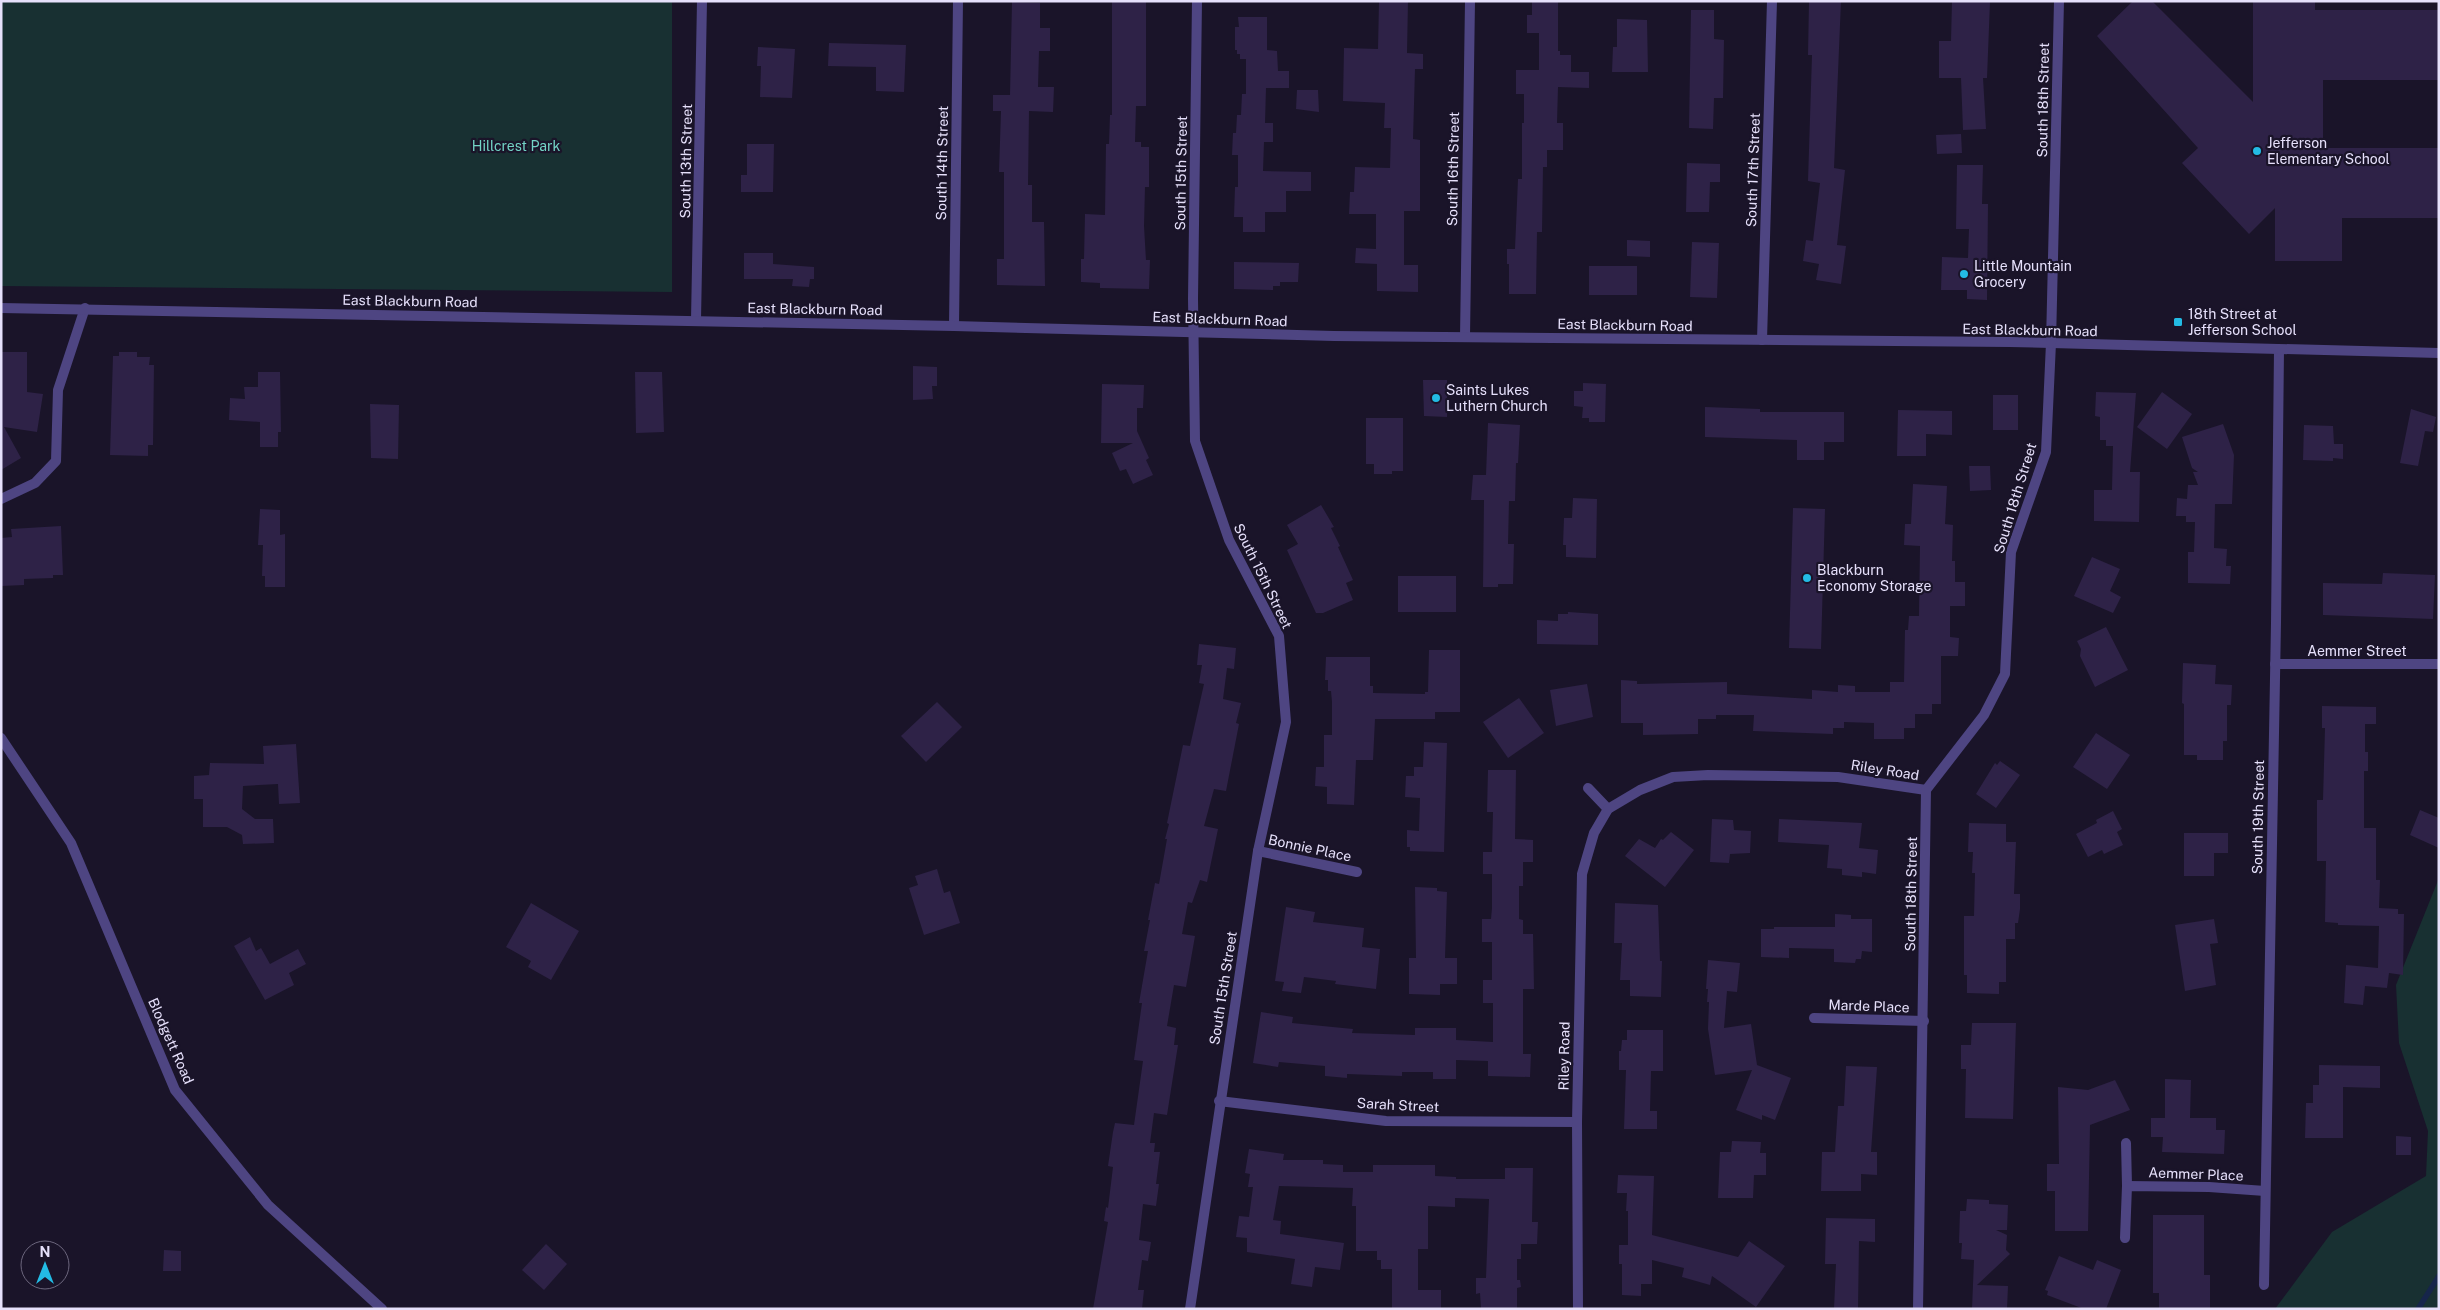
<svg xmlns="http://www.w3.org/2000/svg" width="2440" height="1310" font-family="'Public Sans',sans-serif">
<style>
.green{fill:#183032}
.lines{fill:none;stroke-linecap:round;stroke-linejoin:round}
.stream{stroke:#16254b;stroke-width:5.5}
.building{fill:#2e2247}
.minor{stroke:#4e4582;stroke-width:10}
.tertiary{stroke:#4e4582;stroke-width:10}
.poi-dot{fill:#23bbe4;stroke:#1a1429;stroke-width:2}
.labels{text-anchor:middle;stroke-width:4.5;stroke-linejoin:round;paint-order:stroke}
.street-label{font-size:14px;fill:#e6e0fb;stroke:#1a1429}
.poi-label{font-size:14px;fill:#e6e0fb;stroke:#1a1429;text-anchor:start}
.park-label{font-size:14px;fill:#73d4c6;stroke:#1a1429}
</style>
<rect width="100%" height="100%" fill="#1a1429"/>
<g class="green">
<path d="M1,1H672V292L1,286Z"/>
<path d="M2439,878V1309H2275L2332,1232L2426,1176L2428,1131L2399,1043L2396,985Z"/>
</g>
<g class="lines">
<path class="stream" d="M2418,1309L2439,1276"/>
</g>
<g class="building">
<path d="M1112,1H1146V106H1136L1135,142H1141V147H1149V187H1145L1144,226L1146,260H1150L1149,289L1100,288V283L1081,282V259H1084L1085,214L1105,215L1106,144H1109L1110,115H1112Z"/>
<path d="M1379,1H1408L1407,53L1423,54V69H1415L1413,139L1420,140V211H1404V265H1418V292L1377,291V264L1355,263L1356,248L1376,249V214H1349L1350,192H1354L1355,167L1390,168L1391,128H1384L1385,103L1343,101L1344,48L1378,49Z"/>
<path d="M1532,1H1558V51H1560V55H1571V72H1589V88L1558,87L1557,123H1563V150H1547V167H1543L1542,232H1537L1536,294H1509V264H1507V249H1515L1518,179H1522V123H1524V94H1516V70H1539V33H1527V15H1532Z"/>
<path d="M1809,1H1841L1834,168L1845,170L1837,245L1846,246L1841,284L1816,280L1819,264L1803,261L1806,240L1813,241L1820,183L1808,181L1812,55H1808Z"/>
<path d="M1952,1L1990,2L1987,78H1983L1986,129L1963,130L1961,78H1939V41H1951Z"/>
<path d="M2133,1H2152L2253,102V1H2315V10H2439V80H2323V148H2439V218H2342V261H2275V208L2249,234L2182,163L2198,148L2097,36Z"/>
<path d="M1012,2L1040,3V28H1050V51H1039L1038,87H1054L1053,112L1029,111L1028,185H1032V222H1044L1045,286L997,285V259H1004V172H999L1001,111H993V95H1010Z"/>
<path d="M1691,10H1714V39L1724,40L1723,98H1714L1713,129L1689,128Z"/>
<path d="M1238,17H1267V50L1277,51L1278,71H1289V88H1266L1265,123H1273V142H1264L1263,171L1311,172V191H1286V212H1265V232H1243V217H1234L1235,187H1238V155H1232L1233,133H1236L1237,115H1241L1242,94H1246V59H1240V54H1237V50H1235V27H1239Z"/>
<path d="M1617,19L1647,20L1648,72H1612L1613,47H1617Z"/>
<path d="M829,43L906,45L904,92L876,91V67L828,66Z"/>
<path d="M758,47L795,49L792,98L760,97L761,66H757Z"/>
<path d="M1297,90H1318L1319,112L1296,109Z"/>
<path d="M1961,134L1962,153L1937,154L1936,135Z"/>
<path d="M747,144H774L773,192H741V175H747Z"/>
<path d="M1687,163L1720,164V182H1710L1709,212H1686Z"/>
<path d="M1957,165H1983L1982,204H1988L1987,300L1967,299V290H1941L1942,257L1968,258L1969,229H1956Z"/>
<path d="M1627,240L1650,241V257L1627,256Z"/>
<path d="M1692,242L1719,243L1717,298L1690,297Z"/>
<path d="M744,253H773V264L814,267V279H810L809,287L792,286L793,279H744Z"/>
<path d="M1234,262L1299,263L1298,282H1280V286H1273V290L1234,289Z"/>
<rect x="1589" y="266" width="48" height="29"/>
<path d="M1,352H27V392L43,394L37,432L4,427L21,458L1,470Z"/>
<path d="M119,352H137V357H150L149,365H154L153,445H148V456L110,455L113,356H119Z"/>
<path d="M913,366L937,367V386H932L933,399L913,400Z"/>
<path d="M258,372H280L281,432H278V447H260V422L229,420L230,398L245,399L244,387H258Z"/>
<path d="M635,372H662L664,432L636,433Z"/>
<path d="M1423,380H1447V417L1424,416Z"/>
<path d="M1583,383L1606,384L1605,422H1589V418H1582L1583,407L1574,406V391H1583Z"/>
<path d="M1102,384L1144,385L1143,408H1137V431L1149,458L1146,460L1153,475L1133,484L1126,469L1120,471L1112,453L1133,443H1101Z"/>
<path d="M2096,392L2136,393L2130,472H2140L2139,522L2094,521V490H2112L2113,446H2106V440H2100V417L2095,416Z"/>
<path d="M2162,392L2192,414L2167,449L2137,427Z"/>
<rect x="1993" y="395" width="25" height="35"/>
<path d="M370,404L399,405L398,459L371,458Z"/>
<path d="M1705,407L1760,409V412H1844V442H1824V460H1797V440L1705,437Z"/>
<path d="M2411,409L2436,417L2433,432L2425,431L2418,466L2400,463Z"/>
<path d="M1898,410L1952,411V435L1926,434V456H1897Z"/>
<path d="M1366,418H1403V471H1392V474H1374V464H1366Z"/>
<path d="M1488,423L1520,425L1518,463H1516L1515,501H1509L1508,544H1514L1513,584H1498V587H1483L1484,500H1471L1473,475H1486Z"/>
<path d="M2223,424L2234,455L2232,504H2215L2214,548L2227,549L2226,566H2231L2230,584L2188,583V552H2194L2195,522H2186V516H2176L2177,498L2187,499L2188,485H2198L2193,472H2198L2192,468L2182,437Z"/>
<path d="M2304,425L2333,426L2334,444H2343V459L2333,458V461L2303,460Z"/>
<path d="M1969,466H1990L1991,490L1970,491Z"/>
<path d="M1913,484L1947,486L1945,524L1953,525L1952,561H1955V582H1965V606H1950V637L1959,638L1958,656H1941V704H1932V714H1915V728H1904V739H1874V723L1844,722V728H1833V734L1753,731L1754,715H1716V719H1698V734L1643,735V723H1621V680L1637,681V684L1727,682V694L1812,699V690L1838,692V685L1855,686V692H1890V682H1904L1905,630H1908L1909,616H1919L1920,546L1904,545L1905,524H1911Z"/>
<path d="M1573,498L1597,499L1596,558L1566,557V545H1563L1564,518H1572Z"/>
<path d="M1321,505L1334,527L1331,528L1340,546L1338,547L1353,580L1346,583L1353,600L1323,613H1316L1287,550L1298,544L1287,525Z"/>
<path d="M1793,508L1825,509L1821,649L1789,648Z"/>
<path d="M260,509L280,510V535L285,534V587H265V576H262L263,545H258Z"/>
<path d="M61,526L63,575H53V578L24,579V585L1,586V538L12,537L11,529Z"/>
<path d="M2092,557L2120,569L2110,591L2121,597L2113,613L2074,596Z"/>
<path d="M2383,573L2435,575L2433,619L2323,615V583L2382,584Z"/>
<rect x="1398" y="576" width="58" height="36"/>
<path d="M1568,612L1598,614V645L1537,644V620L1558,621V614H1568Z"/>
<path d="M2106,627L2128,670L2095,687L2080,656L2081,649L2077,641Z"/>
<path d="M1199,644L1236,648L1234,669L1227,668L1223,699L1241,703L1236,723L1239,724L1226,791L1214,789L1204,826L1218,829L1207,882L1200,880L1192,903L1188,902L1182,934L1195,936L1186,987L1174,985L1167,1026L1176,1028L1174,1045H1178L1167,1115L1154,1113L1150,1143H1155L1154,1152H1160L1156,1184H1159L1156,1206L1143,1204L1139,1240L1151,1242L1148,1261L1142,1260L1138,1290H1144L1142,1309H1093L1108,1222L1104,1221L1106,1207L1108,1208L1113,1167L1108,1166L1113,1132L1115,1123L1134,1125L1143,1061L1134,1060L1142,1003H1139L1148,951H1144L1150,920H1148L1155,883L1159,884L1167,839H1165L1169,824L1167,823L1183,745L1190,746L1204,684L1199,683L1202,665H1197Z"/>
<path d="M1429,650H1460V712H1435V719H1375L1373,760H1356L1354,805L1327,804V787L1315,786L1316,767H1324V735H1332V702L1331,691H1328V680H1325L1326,657H1370V686H1373V693L1425,694V692H1428Z"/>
<path d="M2183,663L2216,665L2215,684L2232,685L2231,705H2227V741H2223V760H2197V755H2184V704L2182,703Z"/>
<path d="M1587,684L1593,717L1556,726L1550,690Z"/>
<path d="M1519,698L1544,733L1508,758L1483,722Z"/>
<path d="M937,702L962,727L926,762L901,736Z"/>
<path d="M2322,706L2376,707V724H2365V752H2368V771H2364V828H2376V880H2380L2379,908L2398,909V914H2404L2403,975L2389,973L2387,988L2365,986L2363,1005L2344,1003L2346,965L2378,968L2379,926L2338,925V923L2325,922L2326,861H2317V800H2323L2325,728H2322Z"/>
<path d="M2096,733L2130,755L2107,789L2073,767Z"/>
<path d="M1424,742L1447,743L1444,852L1410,851V847H1407V830L1419,831L1420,798L1405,797L1406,776H1414V767H1423Z"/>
<path d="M296,744L300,803L279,804L278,784L243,786L242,809L255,819H273L274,843L243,844L242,835L227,827H203V799H194V776L209,775L210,763L264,764L263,746Z"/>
<path d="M2000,761L2020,775L1996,808L1976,794L1995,763L1997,765Z"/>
<path d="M1488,770H1516L1515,839L1533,840V862H1523V886H1519V919L1523,920V934H1533L1534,989H1523V1054H1531L1530,1077L1488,1076V1061L1456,1060V1079H1433V1072H1402V1076L1347,1074V1078L1325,1076V1066L1279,1062L1278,1067L1253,1063L1261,1012L1293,1017L1292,1023L1353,1029L1352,1033L1415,1035V1028H1456V1040L1493,1042V1003H1483V980H1492V942H1482V919H1491L1492,908V874H1483V852H1492L1493,812H1487Z"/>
<path d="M2420,810L2439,818V848L2410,835Z"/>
<path d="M2113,811L2122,829L2117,832L2123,845L2104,854L2102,850L2088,857L2076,834L2097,823L2096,820Z"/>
<path d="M1712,819L1733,820L1734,830L1751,831L1750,853L1730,854L1729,863L1710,862Z"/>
<path d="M1779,819L1862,823L1859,848L1878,850L1876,874L1862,872V877L1842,875V869L1827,868L1829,845L1778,842Z"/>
<path d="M1969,823L2006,824V842H2016L2014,894H2020V909L2018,923H2015V939H2006V982H1999V994L1967,993V975H1964V916H1974L1975,873H1972L1973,852H1968Z"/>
<path d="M1671,832L1694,850L1665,887L1625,856L1639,839L1655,848L1661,839L1663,840Z"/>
<path d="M2184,833H2228V853H2214V876H2184Z"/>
<path d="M937,869L944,893L950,891L960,923L924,935L909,888L918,885L915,876Z"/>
<path d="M1415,887L1437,888V891L1447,892L1445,958H1457V984H1440V995L1409,994V958H1416Z"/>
<path d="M531,903L579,931L551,980L528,967L531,961L506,947Z"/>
<path d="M1615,903L1658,905L1660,961H1662L1661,997L1630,996V980H1620L1622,943H1614Z"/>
<path d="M1286,907L1315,912L1313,922L1364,928L1362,947L1380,949L1376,989L1335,984L1336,981L1304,977L1301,993L1282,991L1284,982L1275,981Z"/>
<path d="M1835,914L1851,915V919H1872V952L1862,951L1861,959H1856L1855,963L1834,962V949L1789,948V958L1761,957V929H1774V927H1835Z"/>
<path d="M2214,919L2218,943L2210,944L2216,985L2185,991L2175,925Z"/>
<path d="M250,937L256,951L261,948L270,964L298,949L306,964L289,973L294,985L265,1000L234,946Z"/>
<path d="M1708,960L1740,963L1737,992L1727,991L1724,1028L1751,1024L1757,1065L1791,1078L1775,1120L1762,1115V1120L1736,1110L1752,1070L1715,1075L1708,1029L1709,1002H1707L1708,989H1706Z"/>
<path d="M1972,1023H2016L2013,1119L1965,1118L1966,1069H1961V1045H1971Z"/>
<path d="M1627,1030H1663V1071H1651L1650,1111H1657V1129H1624L1626,1070H1619V1051H1621L1622,1040H1627Z"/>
<path d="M2319,1065L2380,1066V1088L2343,1087V1138H2305L2306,1103H2313V1085H2319Z"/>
<path d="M1846,1066L1877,1067L1871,1152H1877V1175L1861,1174V1191H1821L1822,1152H1835L1838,1106H1844Z"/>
<path d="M2165,1079L2191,1080L2190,1118H2216V1130H2225L2224,1154L2162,1152L2163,1137H2151V1118H2165Z"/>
<path d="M2115,1080L2130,1110L2090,1125L2088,1231H2055V1191H2047V1164H2059L2058,1087L2088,1090Z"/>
<path d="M2396,1136L2411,1137V1155H2396Z"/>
<path d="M1732,1141L1761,1142L1760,1153H1766V1175H1754L1753,1198H1718L1720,1152H1731Z"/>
<path d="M1249,1149L1284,1154L1283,1160H1323V1164L1343,1165V1172H1373V1165H1435V1176L1456,1177V1179H1505V1168H1533L1532,1222H1538L1537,1244H1521V1259H1517V1280H1520L1521,1287L1517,1288V1309H1481L1480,1293L1476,1294V1278H1486L1489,1199L1455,1198V1207L1428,1206V1249H1418V1290H1441V1309H1392V1269H1381V1260H1377V1251H1356V1206H1352L1353,1188L1279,1186L1273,1220L1281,1221L1280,1234L1344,1243L1340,1270L1315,1267L1312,1287L1291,1284L1295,1259L1247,1252V1238L1236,1237L1239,1216L1249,1217L1253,1187H1248L1250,1174L1245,1173Z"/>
<path d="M1618,1175L1654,1176L1652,1235L1738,1257L1749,1241L1785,1266L1756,1307L1712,1276L1710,1285L1682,1277L1684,1268L1652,1260V1284H1641V1296L1622,1295V1264H1619V1245H1628V1211H1626L1627,1193H1617Z"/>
<path d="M1967,1199L1989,1200V1204L2008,1205L2007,1230H1996L2007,1235L2006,1250L2010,1254L1977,1285L2008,1286L2007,1309H1972L1974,1260L1961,1259L1962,1243H1959L1960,1211H1966Z"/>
<path d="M2153,1215H2204V1275H2210V1309H2159V1293H2153Z"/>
<path d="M1826,1218L1875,1219V1242L1859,1241L1858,1309H1834L1836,1264H1825Z"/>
<path d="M546,1244L567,1264L544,1290L522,1270Z"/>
<path d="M164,1250L181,1251V1271H163Z"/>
<path d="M2059,1256L2093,1270L2097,1260L2121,1270L2106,1309H2084L2047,1295L2048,1291L2045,1290Z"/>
</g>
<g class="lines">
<g class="minor">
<path d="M696,320L702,1"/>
<path d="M954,326L958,1"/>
<path d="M1465,337L1470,1"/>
<path d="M1762,340L1772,1"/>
<path d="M1,499L35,483L56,461L58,390L85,308"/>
<path d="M2275,664H2439"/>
<path d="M1,738L71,843L175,1090L268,1205L382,1309"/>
<path d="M1588,788L1608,809"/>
<path d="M1258,851L1357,872"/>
<path d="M1814,1018L1924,1021"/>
<path d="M1219,1101L1386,1121L1577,1122"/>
<path d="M2126,1143L2127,1186"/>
<path d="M2125,1238L2127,1186L2209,1187L2265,1191"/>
<path d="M2264,1285L2276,623L2279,350"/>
<path d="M1190,1309L1258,851L1286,722L1279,636L1229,540L1195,441L1193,299L1197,1"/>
<path d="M1578,1309L1577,1122L1582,874L1594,833L1608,809L1640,790L1673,777L1708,775L1838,777L1926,790"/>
<path d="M1918,1309L1926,790L1984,715L2005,674L2011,552L2046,452L2051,343"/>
</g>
<g class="tertiary">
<path d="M1,308L954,326L1334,336L2010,342L2439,353"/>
<path d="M2051,343L2059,1"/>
</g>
</g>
<g class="poi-dot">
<circle cx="2257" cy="151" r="5"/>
<circle cx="1964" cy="274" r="5"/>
<rect x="2173" y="317" width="10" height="10" rx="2.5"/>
<circle cx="1436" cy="398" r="5"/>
<circle cx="1807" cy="578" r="5"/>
</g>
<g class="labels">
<g class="street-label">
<text transform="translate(2043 100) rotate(-89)" y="5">South 18th Street</text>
<text transform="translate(686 161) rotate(-89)" y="5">South 13th Street</text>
<text transform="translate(942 163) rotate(-89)" y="5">South 14th Street</text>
<text transform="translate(1453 169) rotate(-89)" y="5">South 16th Street</text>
<text transform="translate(1753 170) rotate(-88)" y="5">South 17th Street</text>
<text transform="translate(1181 173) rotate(-89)" y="5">South 15th Street</text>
<text transform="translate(410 301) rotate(1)" y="5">East Blackburn Road</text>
<text transform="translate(815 309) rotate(1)" y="5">East Blackburn Road</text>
<text transform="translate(1220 319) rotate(2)" y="5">East Blackburn Road</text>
<text transform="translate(1625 325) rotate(1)" y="5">East Blackburn Road</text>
<text transform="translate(2030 330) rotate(1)" y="5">East Blackburn Road</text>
<text transform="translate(2015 498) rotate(-73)" y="5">South 18th Street</text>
<text transform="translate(1263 576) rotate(64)" y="5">South 15th Street</text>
<text x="2357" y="656">Aemmer Street</text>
<text transform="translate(1885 770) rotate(9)" y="5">Riley Road</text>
<text transform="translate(2258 817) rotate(-89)" y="5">South 19th Street</text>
<text transform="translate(1310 848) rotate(12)" y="5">Bonnie Place</text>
<text transform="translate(1911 894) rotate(-89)" y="5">South 18th Street</text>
<text transform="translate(1223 988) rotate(-81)" y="5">South 15th Street</text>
<text transform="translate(1869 1006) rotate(2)" y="5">Marde Place</text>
<text transform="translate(171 1041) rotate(66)" y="5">Blodgett Road</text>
<text transform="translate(1564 1056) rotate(-89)" y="5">Riley Road</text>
<text transform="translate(1398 1105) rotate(3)" y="5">Sarah Street</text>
<text transform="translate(2196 1174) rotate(2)" y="5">Aemmer Place</text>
</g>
<g class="poi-label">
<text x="2267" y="148">Jefferson<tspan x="2267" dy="16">Elementary School</tspan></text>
<text x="1974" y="271">Little Mountain<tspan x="1974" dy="16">Grocery</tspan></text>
<text x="2188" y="319">18th Street at<tspan x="2188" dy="16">Jefferson School</tspan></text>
<text x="1446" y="395">Saints Lukes<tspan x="1446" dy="16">Luthern Church</tspan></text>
<text x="1817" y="575">Blackburn<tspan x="1817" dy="16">Economy Storage</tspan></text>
</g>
<g class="park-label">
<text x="516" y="151">Hillcrest Park</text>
</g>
</g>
<rect width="2440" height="1310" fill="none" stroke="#e6e0fb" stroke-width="5"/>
<g transform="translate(45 1265)"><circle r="24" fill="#1a1429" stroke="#6c667d"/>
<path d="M0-4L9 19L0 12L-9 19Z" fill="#23bbe4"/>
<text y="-8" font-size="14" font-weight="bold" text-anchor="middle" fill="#e6e0fb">N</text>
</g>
</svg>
